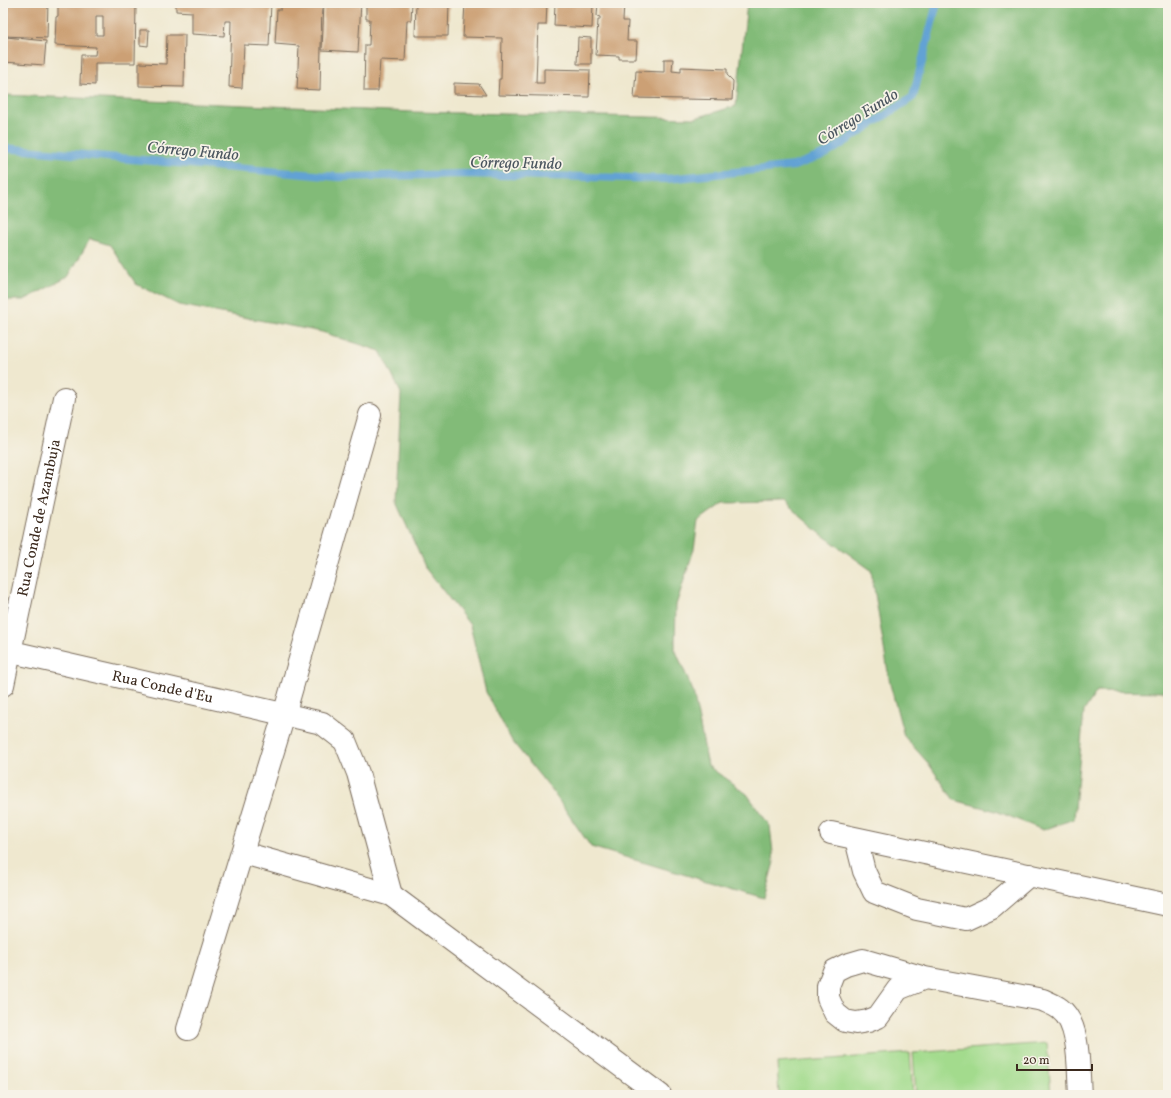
<svg xmlns="http://www.w3.org/2000/svg" width="1171" height="1098" font-family="Vollkorn,serif">
<style>
.green{fill:#a3db8d;stroke:#6f8256}
.forest{fill:#82bb78;stroke:#5e724b}
.lines{fill:none;stroke-linecap:round;stroke-linejoin:round}
.stream{stroke:#62a2d4;stroke-width:8}
.building{fill:#cca074;fill-rule:evenodd}
.minor-casing{stroke:#7a6c5c;stroke-width:24}
.minor{stroke:#fff;stroke-width:22}
.labels{text-anchor:middle;stroke-width:3.5;stroke-linejoin:round;paint-order:stroke}
.street-label{font-size:15px;fill:#3b2a1e;stroke:#f7f3e8}
.water-label{font-size:16px;font-style:italic;fill:#49545e;stroke:#f7f3e8}
</style>
<rect width="100%" height="100%" fill="#f7f3e8"/>
<filter id="ink" filterUnits="userSpaceOnUse"><feTurbulence type="fractalNoise" baseFrequency=".025" numOctaves="2"/><feDisplacementMap in="SourceGraphic" scale="8" xChannelSelector="R" yChannelSelector="G"/><feConvolveMatrix kernelMatrix="1 2 1 2 8 2 1 2 1" color-interpolation-filters="sRGB"/></filter>
<filter id="wash" filterUnits="userSpaceOnUse"><feTurbulence type="fractalNoise" baseFrequency=".012" numOctaves="4" result="noise"/><feDisplacementMap in="SourceGraphic" scale="16" xChannelSelector="R" yChannelSelector="G"/><feGaussianBlur stdDeviation="0.9" result="paint"/><feColorMatrix in="noise" values="0 0 0 0 0 0 0 0 0 0 0 0 0 0 0 0 0 1.4 0 .05"/><feComposite in="paint" operator="in"/></filter>
<g filter="url(#wash)">
<rect width="100%" height="100%" fill="#efe8cf"/>
<g class="green">
<path d="M1047,1043L1051,1095H916L913,1053Z"/>
<path d="M910,1053L913,1095H779L777,1063Z"/>
</g>
<path class="forest" d="M747,3H1168V692L1097,691L1084,711L1074,819L1043,830L996,811L954,800L928,763L904,736L890,684L871,570L821,534L784,502L723,503L698,521L694,549L676,605L675,649L693,691L708,766L747,794L770,826L774,862L764,898L591,847L553,792L512,741L486,692L470,625L426,569L396,502L401,393L380,351L322,332L179,305L136,284L110,245L90,239L68,277L24,300H3V95L414,112L695,118L736,106Z"/>
<g class="lines">
<path class="stream" d="M3,148L338,177L463,174L667,179L794,166L828,153L913,97L937,3"/>
</g>
<g id="blocks">
<g class="building">
<path d="M6,3H48L47,38L5,36Z"/>
<path d="M58,3H136L135,63H95V85L80,84L81,55H95L96,47L55,45L56,17L58,16ZM96,16H103V35H96Z"/>
<path d="M176,3H271L269,46L244,45L242,88L229,87L231,21H225L224,36L192,34V12L176,11Z"/>
<path d="M281,3H322L320,90L297,89L299,46L275,44L277,10H281Z"/>
<path d="M324,3H361L358,52L322,50Z"/>
<path d="M366,3H412L411,20H407L405,61L380,60L378,91H364L365,45H369L370,19H366Z"/>
<path d="M416,3H449L448,36H415Z"/>
<path d="M465,3H547L546,25H538L536,83H544V69L590,70L589,97L498,95L499,79H501L502,38L463,37Z"/>
<path d="M555,3H593L592,28L554,26Z"/>
<path d="M598,3H624L623,21H628L627,41H637L636,59H619V56L596,55L598,20H600V17L597,16Z"/>
<path d="M140,30H149L148,46L140,45Z"/>
<path d="M167,35H185L184,87L139,86V63L166,64Z"/>
<path d="M6,37L46,41L44,65L4,62Z"/>
<path d="M578,37L591,38V64H577Z"/>
<path d="M664,59H673L672,71L681,72V67L727,69V75L733,81L732,100L634,98L636,71L664,72Z"/>
<path d="M454,83L479,84L486,95L454,94Z"/>
</g>
</g>
</g>
<g filter="url(#ink)">
<use href="#blocks" fill-opacity="0" stroke="#7a6c5c" stroke-width="1"/>
<g class="lines">
<g class="minor-casing">
<g id="minor">
<path id="s1" d="M3,650L322,723L345,741L358,773L391,895"/>
<path id="s2" d="M3,685L64,398"/>
<path d="M831,833L1168,905"/>
<path d="M856,839L864,871L874,892L917,909L966,919L992,907L1029,875"/>
<path d="M254,856L391,895L660,1095"/>
<path d="M925,978L898,989L878,1017L868,1021L856,1023L845,1021L835,1013L828,998V986L834,971L846,965L863,960L925,978L1043,1000C1049,1003 1055,1005 1060,1009C1081,1024 1078,1071 1080,1095"/>
<path d="M188,1029L284,715L370,415"/>
</g>
</g>
<use href="#minor" class="minor"/>
</g>
</g>
<g class="labels">
<g class="street-label">
<text dy="5" stroke="none"><textPath href="#s2" startOffset="171">Rua Conde de Azambuja</textPath></text>
<text dy="5" stroke="none"><textPath href="#s1" startOffset="164">Rua Conde d'Eu</textPath></text>
</g>
<g class="water-label">
<text transform="translate(857 116) rotate(-32)" y="6">Córrego Fundo</text>
<text transform="translate(193 150) rotate(5)" y="6">Córrego Fundo</text>
<text transform="translate(516 162) rotate(1)" y="6">Córrego Fundo</text>
</g>
</g>
<rect width="1171" height="1098" fill="none" stroke="#f7f3e8" stroke-width="16"/>
<path d="M1017 1064v6h75v-6" fill="none" stroke="#3b2a1e" stroke-width="2"/>
<text x="1023" y="1064" font-size="12" fill="#3b2a1e" stroke="#f7f3e8" stroke-width="3" paint-order="stroke">20 m</text>
</svg>
